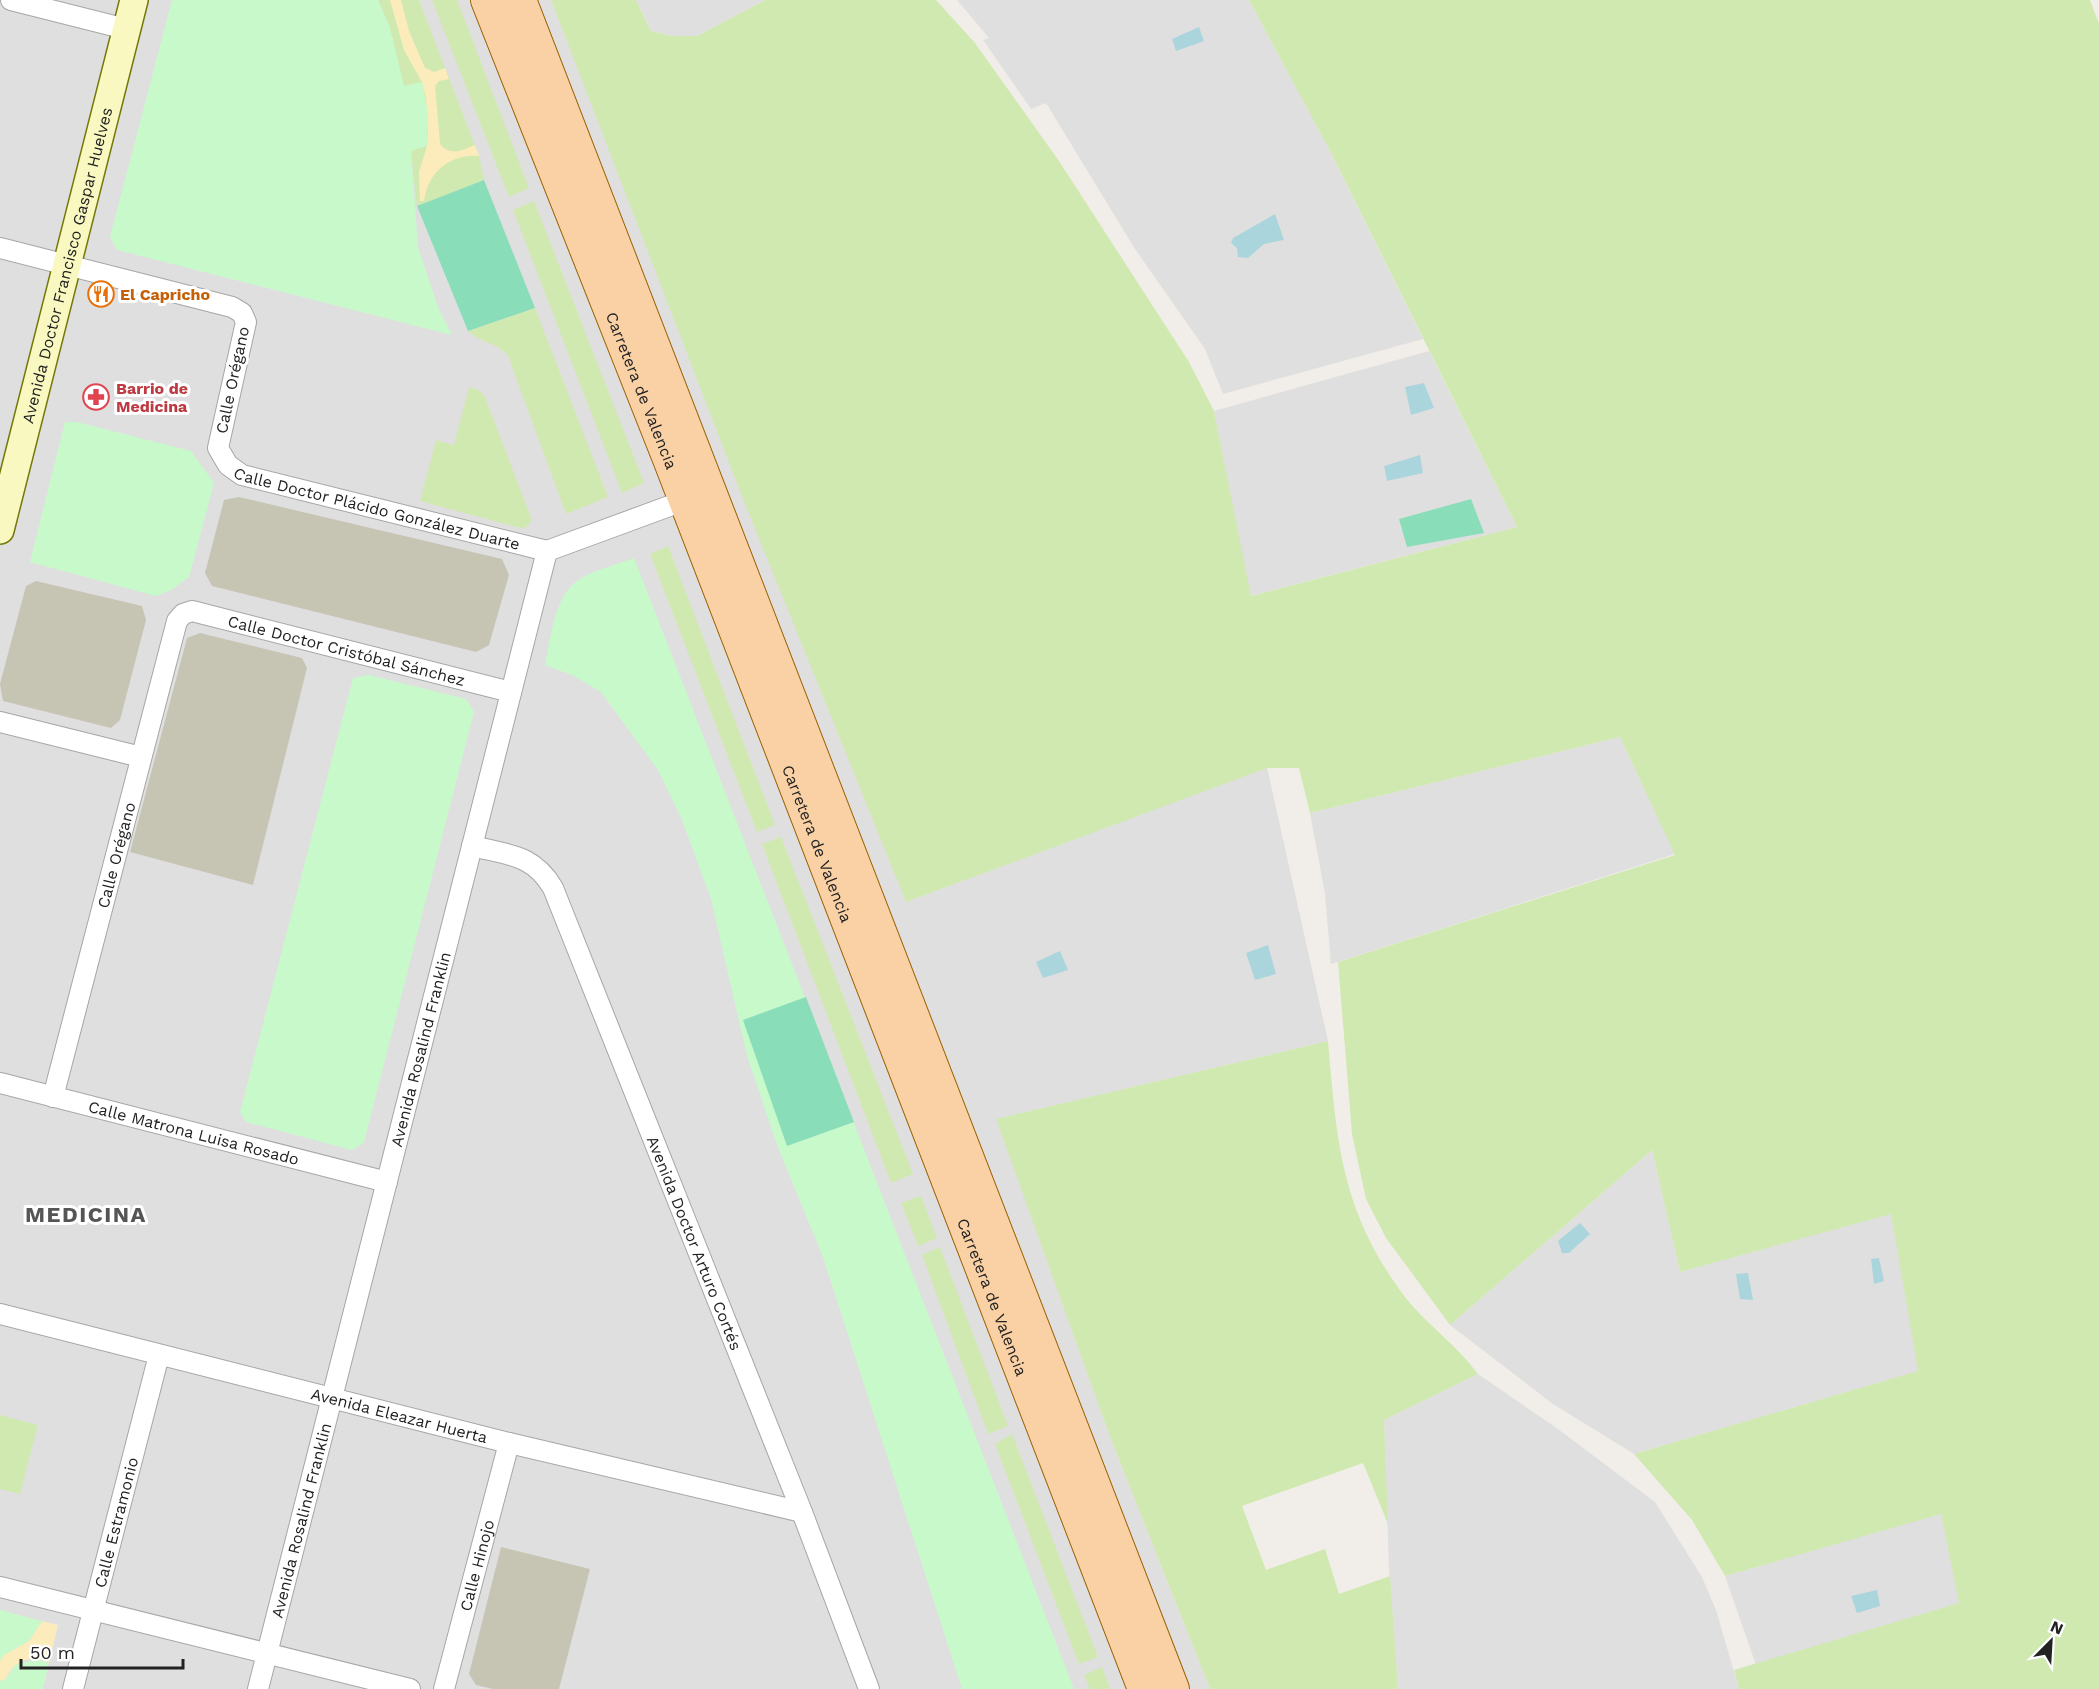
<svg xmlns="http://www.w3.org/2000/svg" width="2099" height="1689" font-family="'Work Sans',sans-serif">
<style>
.residential{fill:#e0dfdf}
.construction{fill:#c6c5b4}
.grass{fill:#d0e9b1}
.sand{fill:#fdecbb}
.park{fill:#c8f9ca}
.pitch{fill:#89deb9}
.water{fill:#abd5dd}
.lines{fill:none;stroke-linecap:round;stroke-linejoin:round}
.street-casing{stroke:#a6a6a6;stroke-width:22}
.secondary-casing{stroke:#737908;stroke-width:30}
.primary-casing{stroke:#9b6104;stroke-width:34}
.street{stroke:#fff;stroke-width:20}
.secondary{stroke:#f8f8c0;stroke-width:27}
.primary{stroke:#fad1a5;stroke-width:32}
.labels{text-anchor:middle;stroke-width:6;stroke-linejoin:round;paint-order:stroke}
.street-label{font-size:16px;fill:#222;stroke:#fff}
.food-label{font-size:16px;font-weight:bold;fill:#c56008;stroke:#fff;text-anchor:start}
.health-label{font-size:16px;font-weight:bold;fill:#be3a42;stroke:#fff;text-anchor:start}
.district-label{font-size:22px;font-weight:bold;letter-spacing:1.5px;fill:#555;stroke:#fff}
</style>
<rect width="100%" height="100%" fill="#f1eee9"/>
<g class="residential">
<path d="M0,0H551L906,902L1267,767L1328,1041L997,1119L1110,1437L1210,1689H0Z"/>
<path d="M636,0H765L697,36H672L651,31Z"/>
<path d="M957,0H1249L1333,157L1423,339L1223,394L1205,349L1135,249L1046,103L1031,109L983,40L989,38Z"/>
<path d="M1429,351L1517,527L1250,596L1214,411Z"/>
<path d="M1620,737L1675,854L1331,964L1325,894L1310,813Z"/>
<path d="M1652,1150L1680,1272L1891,1213L1919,1371L1634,1454L1553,1404L1450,1325Z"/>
<path d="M1478,1374L1558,1429L1655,1502L1702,1577L1716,1610L1739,1689H1398L1389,1569L1384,1420Z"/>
<path d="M1941,1513L1960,1603L1756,1665L1725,1576Z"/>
</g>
<g class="construction">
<path d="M239,497L502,559L509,575L489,645L476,652L212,586L205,573L224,500Z"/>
<path d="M36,581L142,606L146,620L120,720L111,728L3,701L0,684L26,586Z"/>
<path d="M200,633L302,658L307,668L253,885L130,852L187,638Z"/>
<path d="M501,1547L590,1569L559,1689H493L476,1685L469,1674Z"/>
</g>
<g class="grass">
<path d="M378,0H419L479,156L484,180L417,206C409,135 406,66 378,0Z"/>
<path d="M432,0H457L529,188L509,197Z"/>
<path d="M551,0H636L651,31L672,36H697L765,0H936L975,43L1059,161L1189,362L1214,411L1251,596L1517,527L1333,157L1249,0H2090L2099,24V1689H1739L1734,1670L1959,1603L1941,1514L1725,1576L1692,1520L1634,1454L1918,1371L1891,1214L1680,1272L1652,1150L1450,1325L1386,1238L1366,1199L1352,1134L1338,962L1675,855L1620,737L1310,813L1299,768H1267L906,902L743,499Z"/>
<path d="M534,201L644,483L622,493L513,210Z"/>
<path d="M535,308L608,497L566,514L508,356C498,343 481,343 468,331Z"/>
<path d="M469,387L479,390L485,397L532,520L524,529L420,501L436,440L454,445Z"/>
<path d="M668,546L775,825L757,832L650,554Z"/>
<path d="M781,837L913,1174L891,1183L762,844Z"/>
<path d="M1328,1041C1337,1144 1341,1211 1405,1297C1427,1325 1457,1345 1478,1374L1384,1420L1388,1524L1363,1463L1242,1506L1266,1570L1325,1549L1339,1594L1390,1576L1398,1689H1210L1110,1437L996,1119Z"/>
<path d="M921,1196L937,1238L918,1246L901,1203Z"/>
<path d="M940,1247L1008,1426L988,1434L922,1255Z"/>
<path d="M0,1415L38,1425L20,1494L0,1489Z"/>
<path d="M1012,1434L1098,1657L1079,1664L995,1444Z"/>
<path d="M1102,1667L1110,1689H1090L1084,1675Z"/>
</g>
<g class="sand">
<path d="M390,0H401L409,31L425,68L434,72L445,68L449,79L439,81L435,86L440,144C451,157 462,150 475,145L479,156C450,154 428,172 424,201H420L419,172L427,146L428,130L426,98L422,82L404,50Z"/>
<path d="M42,1621L58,1625L49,1663C31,1654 13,1661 6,1679L0,1681V1661L4,1655L29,1641Z"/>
</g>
<g class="park">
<path d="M172,0H378L390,28L404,86L422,82L428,114L427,146L411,151L418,247L439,310L452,335L117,250L110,237Z"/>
<path d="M65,422H77L191,451L214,483L189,577L171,590L156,596L30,562Z"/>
<path d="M634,558L1074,1689H962L823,1257L777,1145L747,1056L711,899L682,820L658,770L601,692L572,675L545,665C551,638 554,594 580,579C596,569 617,565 634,558Z"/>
<path d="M369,675L466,699L474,712L364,1142L352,1150L246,1122L240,1112L353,678Z"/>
<path d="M0,1610L42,1621L29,1641L4,1655L0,1661Z"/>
<path d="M36,1659L49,1663L43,1689H0V1681L6,1679L15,1665Z"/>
</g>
<g class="pitch">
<path d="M484,180L535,308L468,331L417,206Z"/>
<path d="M1471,499L1484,533L1407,547L1399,519Z"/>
<path d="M806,997L854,1122L787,1146L743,1020Z"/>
</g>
<g class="water">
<path d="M1199,27L1204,41L1176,51L1172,39Z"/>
<path d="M1275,214L1284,240L1264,244L1248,258L1238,257L1237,248L1231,243L1233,238Z"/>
<path d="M1424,383L1434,408L1411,415L1405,387Z"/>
<path d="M1420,455L1423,473L1387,481L1384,466Z"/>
<path d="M1268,945L1276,974L1255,980L1246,953Z"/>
<path d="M1060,951L1068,970L1043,978L1036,962Z"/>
<path d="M1580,1223L1590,1234L1569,1253H1562L1558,1241Z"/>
<path d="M1879,1258L1884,1281L1874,1284L1871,1259Z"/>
<path d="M1748,1273L1753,1300L1740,1299L1736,1274Z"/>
<path d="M1877,1590L1880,1606L1857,1613L1851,1596Z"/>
</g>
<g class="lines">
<g class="street-casing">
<g id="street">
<path d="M11,0L126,29"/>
<path id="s1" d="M0,248L232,307L242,313L246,322L218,448L228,465L242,475L547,551"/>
<path d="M547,551L683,501"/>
<path d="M0,722L141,757"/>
<path id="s2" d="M472,846C508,855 533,854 553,888L802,1512L869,1689"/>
<path id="s3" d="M0,1083L387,1182"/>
<path id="s4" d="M53,1097L177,621L183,614L192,611L511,692"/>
<path id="s5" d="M0,1314L509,1443L802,1512"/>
<path d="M0,1587L410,1689"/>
<path id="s6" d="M73,1689L159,1355"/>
<path id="s7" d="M258,1689L547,551"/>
<path id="s8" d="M444,1689L509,1443"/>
</g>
</g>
<g class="secondary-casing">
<g id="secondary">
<path id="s9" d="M0,530L134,0"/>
</g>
</g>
<g class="primary-casing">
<g id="primary">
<path id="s10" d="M487,0L669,459L1144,1689"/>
<path d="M520,0L1173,1689"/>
</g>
</g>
<use href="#street" class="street"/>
<use href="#secondary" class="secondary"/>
<use href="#primary" class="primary"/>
</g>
<defs>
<g id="restaurant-ring" transform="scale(1.35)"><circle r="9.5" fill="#fff" stroke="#e8710a" stroke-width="1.5"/><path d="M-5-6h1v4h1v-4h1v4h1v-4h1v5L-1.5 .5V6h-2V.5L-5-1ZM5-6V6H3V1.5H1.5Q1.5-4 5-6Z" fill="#e8710a"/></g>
<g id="pharmacy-ring" transform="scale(1.35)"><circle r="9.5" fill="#fff" stroke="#e0444e" stroke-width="1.5"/><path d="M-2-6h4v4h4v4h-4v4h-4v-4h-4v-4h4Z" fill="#e0444e"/></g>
</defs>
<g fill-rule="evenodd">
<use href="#restaurant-ring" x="101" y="294"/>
<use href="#pharmacy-ring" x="96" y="397"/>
</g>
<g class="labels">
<g class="street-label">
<text dy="6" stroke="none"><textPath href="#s9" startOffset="273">Avenida Doctor Francisco Gaspar Huelves</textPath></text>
<text transform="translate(232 380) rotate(-78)" y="6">Calle Orégano</text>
<text dy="6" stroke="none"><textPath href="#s10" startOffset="420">Carretera de Valencia</textPath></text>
<text dy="6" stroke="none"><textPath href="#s1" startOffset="566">Calle Doctor Plácido González Duarte</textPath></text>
<text dy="6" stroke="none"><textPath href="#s4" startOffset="670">Calle Doctor Cristóbal Sánchez</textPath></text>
<text dy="6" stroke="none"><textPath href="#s10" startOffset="906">Carretera de Valencia</textPath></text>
<text dy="6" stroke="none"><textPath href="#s4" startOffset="250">Calle Orégano</textPath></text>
<text dy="6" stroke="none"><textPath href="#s7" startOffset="660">Avenida Rosalind Franklin</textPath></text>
<text dy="6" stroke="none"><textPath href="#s3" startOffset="200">Calle Matrona Luisa Rosado</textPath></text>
<text dy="6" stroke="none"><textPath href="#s2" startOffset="477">Avenida Doctor Arturo Cortés</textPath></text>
<text dy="6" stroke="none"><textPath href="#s10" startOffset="1392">Carretera de Valencia</textPath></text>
<text dy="6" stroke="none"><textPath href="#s5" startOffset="412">Avenida Eleazar Huerta</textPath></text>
<text dy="6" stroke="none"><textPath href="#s7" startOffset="174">Avenida Rosalind Franklin</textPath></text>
<text dy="6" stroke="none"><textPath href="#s6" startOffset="172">Calle Estramonio</textPath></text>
<text dy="6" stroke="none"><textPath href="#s8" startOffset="128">Calle Hinojo</textPath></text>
</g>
<g class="food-label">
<text x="120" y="300">El Capricho</text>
</g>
<g class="health-label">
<text x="116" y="394">Barrio de<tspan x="116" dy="18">Medicina</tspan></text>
</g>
<g class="district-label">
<text x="86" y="1222">MEDICINA</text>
</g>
</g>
<g transform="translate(2051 1641) rotate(24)" stroke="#ffffff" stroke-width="4.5" paint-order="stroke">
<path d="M0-4.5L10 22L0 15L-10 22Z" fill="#222222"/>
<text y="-9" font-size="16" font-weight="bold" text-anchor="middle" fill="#222222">N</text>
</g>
<path d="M21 1659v9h162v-9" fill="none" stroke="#222222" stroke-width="3"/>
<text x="30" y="1659" font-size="18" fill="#222222" stroke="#ffffff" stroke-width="4.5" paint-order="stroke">50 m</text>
</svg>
